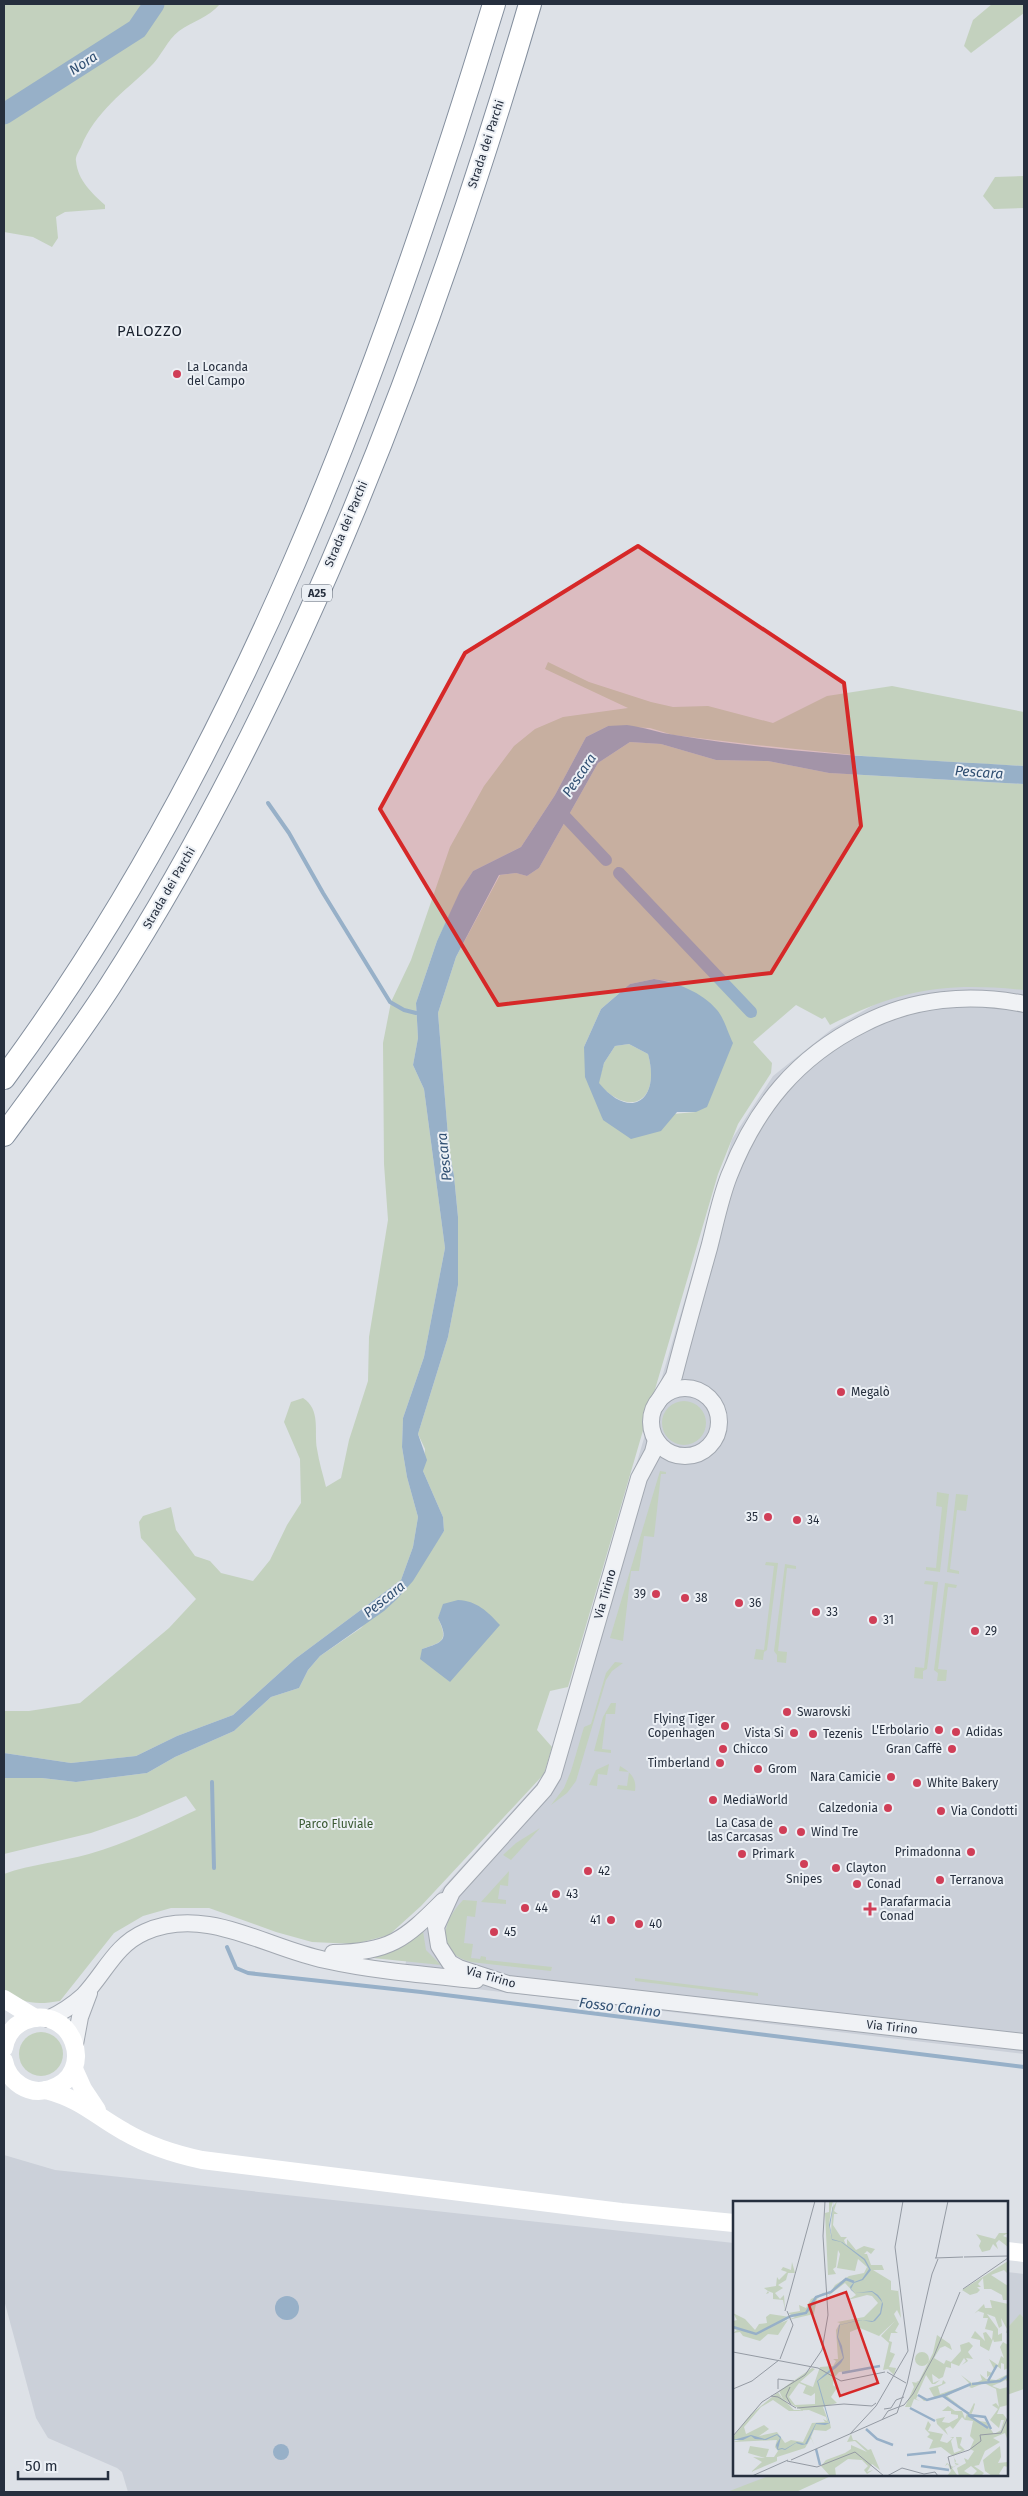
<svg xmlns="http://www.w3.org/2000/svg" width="1028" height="2496" font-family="'Fira Sans',sans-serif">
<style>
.built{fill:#cbd0d9}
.green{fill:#c3d1be;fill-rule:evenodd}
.water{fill:#97b0c8;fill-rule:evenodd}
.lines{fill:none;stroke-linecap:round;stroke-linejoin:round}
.stream{stroke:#97b0c8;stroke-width:4}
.canal{stroke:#97b0c8;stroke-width:12}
.river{stroke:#97b0c8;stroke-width:21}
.tertiary-casing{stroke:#a2a8b1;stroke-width:18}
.motorway-casing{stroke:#848f9e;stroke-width:24}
.tertiary{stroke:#f0f2f5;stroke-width:16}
.secondary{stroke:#fff;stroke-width:18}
.motorway{stroke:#fff;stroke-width:22}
.marked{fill:#d62828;fill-opacity:0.2;stroke:#d62828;stroke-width:4;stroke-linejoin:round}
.poi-dot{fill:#d03e57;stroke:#ecf0f5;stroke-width:2}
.labels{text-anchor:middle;stroke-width:4;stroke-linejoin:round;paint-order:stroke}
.shield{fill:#ecf0f5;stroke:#616975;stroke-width:1}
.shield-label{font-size:11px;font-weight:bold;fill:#262f3e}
.street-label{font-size:12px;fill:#262f3e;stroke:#ecf0f5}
.poi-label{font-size:12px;fill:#262f3e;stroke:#ecf0f5;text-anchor:start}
.park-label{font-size:12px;fill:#3b5a33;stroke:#ecf0f5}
.water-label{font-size:14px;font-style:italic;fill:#304f72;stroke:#ecf0f5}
.quarter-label{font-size:15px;letter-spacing:1px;fill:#19212e;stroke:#ecf0f5}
.inset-river{fill:none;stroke:#97b0c8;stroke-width:2.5}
.inset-road{fill:none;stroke:#949aa3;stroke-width:1}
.view{fill:#d62828;fill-opacity:0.15;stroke:#d62828;stroke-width:2.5}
.inset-edge{fill:none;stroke:#262f3e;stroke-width:2.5}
</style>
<rect width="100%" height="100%" fill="#dde1e7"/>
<g class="built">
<path d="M912,983L1024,987V2054L401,1980L419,1914L545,1775L732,1139L773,1076L832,1029Z"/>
<path d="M4,2155L55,2170L734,2243V2475H810L783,2492H128L122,2472L117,2468L48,2438L36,2418L4,2300Z"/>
<path d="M1007,2272L1024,2274V2318L1020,2315L1007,2328Z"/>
</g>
<g class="green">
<path d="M4,4H148L133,26L4,108Z"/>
<path d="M159,4H220C208,18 193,21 179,31C167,40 161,57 150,67C124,92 95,112 81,147C79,151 75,157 76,161C78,181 92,193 105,205V209L65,212L56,217L58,238L52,247L33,237L4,232V119L139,33Z"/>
<path d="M992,4H1024V13L971,53L964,46L973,20Z"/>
<path d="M1024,176V208L994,209L983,196L995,177Z"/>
<path d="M548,662L589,682L651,702L673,707L708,706L773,723L827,696L892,686L1024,712V766L882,758L756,745L673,735L650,728L608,726L586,737L555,795L521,847L473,871L464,885L437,941L416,1003L418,1038L413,1065L424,1089L445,1248L424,1357L403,1418L402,1447L407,1477L418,1517L413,1547L401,1580L295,1659L233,1715L177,1736L136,1756L71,1763L4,1753V1711H29L80,1703L169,1628L196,1599L141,1538L139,1522L143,1516L171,1507L176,1530L195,1556L210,1561L221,1573L253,1581L270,1560L287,1525L301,1503L300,1459L284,1422L291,1402L303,1398C321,1410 314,1430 317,1449C319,1462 323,1475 326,1487L341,1478L349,1440L368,1381L369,1337L388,1220L384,1164L383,1043L391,1002L411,960L450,847L484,786L514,746L535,729L563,717L628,708L545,669Z"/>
<path d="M630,742L661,744L716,760L768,761L829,773L1024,784V990C944,982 901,989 830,1025L825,1017L822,1019L796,1005L753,1042L772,1063L771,1073L738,1124L718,1174L568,1687L550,1691L537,1730L552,1747L544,1774L421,1906L389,1935L355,1944L312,1942L276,1932L209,1908H171L143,1916L114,1933L60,2001C36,2005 24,2004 4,1990V1874C31,1864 61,1862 89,1854C126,1843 161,1827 196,1810L186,1796L137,1817L91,1833L4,1854V1778H42L76,1782L147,1773L175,1757L234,1731L271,1697L299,1688L308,1670L320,1656L361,1628L432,1548L444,1531L443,1517L423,1471L425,1449L418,1434L448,1337L458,1285V1217L454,1176L449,1148L438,1013L456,957L500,875L516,873L527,876L539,868L598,763ZM654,979L673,982L696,1112L603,1120L584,1047L601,1009L630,984ZM444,1604L450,1682L422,1649C444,1642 448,1640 438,1618Z"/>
<path d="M629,1044L648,1054C661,1100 631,1120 598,1083L604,1063L615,1046Z"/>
<circle cx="684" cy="1423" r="22"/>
<path d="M660,1471L666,1472V1474H661L654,1537L644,1536L639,1571H631L623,1641L610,1638Z"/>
<path d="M937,1492L949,1494L940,1572L926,1570V1567L936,1568L942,1507L936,1506Z"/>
<path d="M956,1494L968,1495L966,1511L957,1510L950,1569L959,1571V1574L947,1572Z"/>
<path d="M766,1562L778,1563L767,1650L764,1652L763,1660L754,1659L756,1649L764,1650L774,1566L765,1565Z"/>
<path d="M785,1564L796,1566V1569L787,1568L778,1651L787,1652L786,1663L777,1662V1655L774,1651Z"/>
<path d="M925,1581L938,1582L927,1669L923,1671V1679L914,1678L915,1667L924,1668L933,1585L924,1584Z"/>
<path d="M945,1583L957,1585L956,1588L948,1587L938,1669L947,1670L946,1681H937L938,1673L934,1670Z"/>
<path d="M615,1662L623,1663L612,1671L606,1680L576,1781L567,1793L551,1805L564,1788L571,1771L584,1727L591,1724L606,1673Z"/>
<path d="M611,1703H616L615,1714H606L602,1749L611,1750V1753L594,1751L603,1717Z"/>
<path d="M609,1764L607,1775L598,1774L597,1786L589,1785L596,1770Z"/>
<path d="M620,1766C630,1772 637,1778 635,1791L617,1789L618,1785L627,1786L629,1772L619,1771Z"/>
<path d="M540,1828L511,1860L503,1855L516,1843Z"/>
<path d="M509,1871L508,1886L500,1885L498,1899L506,1900V1904L481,1902Z"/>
<path d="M463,1900L477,1901L475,1917L467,1916L464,1943L473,1944L471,1958L480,1959L481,1956L486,1957V1960L552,1967L551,1971L471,1962C434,1952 442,1922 463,1900Z"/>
<path d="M423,1931L426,1950L441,1965L373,1958L398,1949Z"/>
<path d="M635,1978L758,1993V1996L635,1981Z"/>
<circle cx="41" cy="2054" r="22"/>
<path d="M1020,2314L1024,2318V2389L1007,2395V2328Z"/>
<path d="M771,2475H833L796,2492H727Z"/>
</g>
<g class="water">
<path d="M627,725C644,727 659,733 675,735C790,754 908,759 1024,766V784L829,773L768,761L716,760L661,744L630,742L598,763L539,868L527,876L516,873L499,875L456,957L438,1013L449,1148L454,1176L458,1217V1285L448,1337L418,1434L427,1460L423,1471L443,1517L444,1531L413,1581L397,1599L384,1611L320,1656L308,1670L299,1688L271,1697L234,1731L175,1757L147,1773L76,1782L42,1778H4V1753L71,1763L136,1756L177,1736L233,1715L295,1659L401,1580L413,1547L418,1517L407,1477L402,1447L403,1418L424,1357L445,1248L424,1089L413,1065L418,1038L416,1003L437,941L460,891L473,871L521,847L555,795L586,737L608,726Z"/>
<path d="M654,979C676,982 702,992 717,1010C724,1018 728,1033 733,1043L707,1107L696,1112H677L661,1131L631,1139L603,1120L585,1077L584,1047L601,1009L630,984ZM629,1044L648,1054C661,1101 630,1121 599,1083L604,1063L615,1046Z"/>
<path d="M458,1600C477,1601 487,1611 500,1625L450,1682L420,1659L422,1649C444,1642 449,1640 438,1618L443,1604Z"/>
<circle cx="287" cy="2308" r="12"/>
<circle cx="281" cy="2452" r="8"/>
</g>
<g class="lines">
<g class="stream">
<path d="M268,803L289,833L323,893L390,1002L404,1010L416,1013"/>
<path d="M566,813L607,857"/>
<path d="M618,869L754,1015"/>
<path d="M212,1782L214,1868"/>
<path d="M227,1947L236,1968L248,1973L421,1992L1024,2067"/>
</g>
<g class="canal">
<path d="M557,808L606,860"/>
<path d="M619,873L751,1012"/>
</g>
<path class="river" d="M4,114L137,29L154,4"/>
<g class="tertiary-casing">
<g id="tertiary">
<circle cx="685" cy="1422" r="34"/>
<path d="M656,1405L674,1376C685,1333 697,1291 709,1248C715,1225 720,1199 729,1176C756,1107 797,1057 863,1024C913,998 970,993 1024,1004"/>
<path d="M656,1440L653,1452L639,1478L553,1775L544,1790L452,1892L436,1927L439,1946L450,1963L459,1968L508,1984L1024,2042"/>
<path d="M333,1953C390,1952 404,1940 443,1901"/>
<path d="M48,2019C61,2013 72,2006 83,1996C105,1973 115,1945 145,1932C206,1905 266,1948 325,1960C374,1971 426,1975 476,1980"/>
<path d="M75,2044L80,2017L89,1993"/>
</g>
</g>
<g class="motorway-casing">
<g id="motorway">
<path d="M4,1078C237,764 381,376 494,4"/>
<path d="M4,1135C40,1086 77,1037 110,986C299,692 432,338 530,4"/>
</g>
</g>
<use href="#tertiary" class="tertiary"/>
<g class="secondary">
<path d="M4,1999L35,2018"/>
<path d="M4,2048C6,2036 13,2026 24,2021C72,2001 99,2074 50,2089C29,2096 8,2082 4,2061"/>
<path d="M74,2069L83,2089L97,2110"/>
<path d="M46,2090C83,2100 94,2115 125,2132C149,2146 174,2154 202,2160L621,2212L734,2223"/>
<path d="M1007,2251L1024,2253"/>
</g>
<use href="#motorway" class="motorway"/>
</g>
<path class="marked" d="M638,546L844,683L861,826L771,973L498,1005L380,809L465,653Z"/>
<g class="poi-dot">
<circle cx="177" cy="374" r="5"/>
<circle cx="841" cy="1392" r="5"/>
<circle cx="768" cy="1517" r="5"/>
<circle cx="797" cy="1520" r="5"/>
<circle cx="656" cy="1594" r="5"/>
<circle cx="685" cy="1598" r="5"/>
<circle cx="739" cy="1603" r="5"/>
<circle cx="816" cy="1612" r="5"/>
<circle cx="873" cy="1620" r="5"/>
<circle cx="975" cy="1631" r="5"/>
<circle cx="787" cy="1712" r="5"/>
<circle cx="725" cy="1726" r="5"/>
<circle cx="939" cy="1730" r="5"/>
<circle cx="956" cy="1732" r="5"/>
<circle cx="794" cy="1733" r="5"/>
<circle cx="813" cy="1734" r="5"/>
<circle cx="723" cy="1749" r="5"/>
<circle cx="952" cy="1749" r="5"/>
<circle cx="720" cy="1763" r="5"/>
<circle cx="758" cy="1769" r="5"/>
<circle cx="891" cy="1777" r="5"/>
<circle cx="917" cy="1783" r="5"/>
<circle cx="713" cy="1800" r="5"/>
<circle cx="888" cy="1808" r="5"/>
<circle cx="941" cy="1811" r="5"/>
<circle cx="783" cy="1830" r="5"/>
<circle cx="801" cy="1832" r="5"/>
<circle cx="971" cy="1852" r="5"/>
<circle cx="742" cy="1854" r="5"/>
<circle cx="804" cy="1864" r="5"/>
<circle cx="836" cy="1868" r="5"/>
<circle cx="588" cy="1871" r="5"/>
<circle cx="940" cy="1880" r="5"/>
<circle cx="857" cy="1884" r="5"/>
<circle cx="556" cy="1894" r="5"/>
<circle cx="525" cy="1908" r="5"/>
<path d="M867.5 1901.5h5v5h5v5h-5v5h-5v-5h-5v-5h5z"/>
<circle cx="611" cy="1920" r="5"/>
<circle cx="639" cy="1924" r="5"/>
<circle cx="494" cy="1932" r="5"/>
</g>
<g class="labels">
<rect class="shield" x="302" y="584.5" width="30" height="17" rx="4"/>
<g class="shield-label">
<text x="317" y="597">A25</text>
</g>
<g class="street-label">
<text transform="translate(486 144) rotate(-72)" y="4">Strada dei Parchi</text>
<text transform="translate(346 524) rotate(-67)" y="4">Strada dei Parchi</text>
<text transform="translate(169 888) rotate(-60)" y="4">Strada dei Parchi</text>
<text transform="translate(605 1594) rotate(-74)" y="4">Via Tirino</text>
<text transform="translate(491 1977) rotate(16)" y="4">Via Tirino</text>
<text transform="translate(892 2027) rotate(6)" y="4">Via Tirino</text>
</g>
<g class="poi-label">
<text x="187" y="371">La Locanda<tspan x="187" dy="14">del Campo</tspan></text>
<text x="851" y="1396">Megalò</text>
<text x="758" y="1521" text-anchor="end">35</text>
<text x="807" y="1524">34</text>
<text x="646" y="1598" text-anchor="end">39</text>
<text x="695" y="1602">38</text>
<text x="749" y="1607">36</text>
<text x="826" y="1616">33</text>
<text x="883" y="1624">31</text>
<text x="985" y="1635">29</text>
<text x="797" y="1716">Swarovski</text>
<text x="715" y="1723" text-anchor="end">Flying Tiger<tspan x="715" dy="14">Copenhagen</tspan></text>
<text x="929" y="1734" text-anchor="end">L'Erbolario</text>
<text x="966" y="1736">Adidas</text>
<text x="784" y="1737" text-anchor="end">Vista Sì</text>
<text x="823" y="1738">Tezenis</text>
<text x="733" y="1753">Chicco</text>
<text x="942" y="1753" text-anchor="end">Gran Caffè</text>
<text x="710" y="1767" text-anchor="end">Timberland</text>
<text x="768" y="1773">Grom</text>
<text x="881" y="1781" text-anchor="end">Nara Camicie</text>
<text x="927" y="1787">White Bakery</text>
<text x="723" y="1804">MediaWorld</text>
<text x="878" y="1812" text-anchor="end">Calzedonia</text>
<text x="951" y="1815">Via Condotti</text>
<text x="773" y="1827" text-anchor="end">La Casa de<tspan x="773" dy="14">las Carcasas</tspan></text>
<text x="811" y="1836">Wind Tre</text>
<text x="961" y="1856" text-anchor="end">Primadonna</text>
<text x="752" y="1858">Primark</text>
<text x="846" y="1872">Clayton</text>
<text x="598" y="1875">42</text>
<text x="804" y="1883" text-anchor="middle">Snipes</text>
<text x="950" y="1884">Terranova</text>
<text x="867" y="1888">Conad</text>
<text x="566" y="1898">43</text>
<text x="880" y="1906">Parafarmacia<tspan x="880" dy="14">Conad</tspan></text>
<text x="535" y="1912">44</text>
<text x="601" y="1924" text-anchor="end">41</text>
<text x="649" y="1928">40</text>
<text x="504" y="1936">45</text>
</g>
<g class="park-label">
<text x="336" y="1828">Parco Fluviale</text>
</g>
<g class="water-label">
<text transform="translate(83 63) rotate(-33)" y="5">Nora</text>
<text transform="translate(979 772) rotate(4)" y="5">Pescara</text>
<text transform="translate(579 775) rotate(-56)" y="5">Pescara</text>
<text transform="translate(444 1157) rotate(-96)" y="5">Pescara</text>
<text transform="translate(384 1599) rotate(-39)" y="5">Pescara</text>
<text transform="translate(620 2007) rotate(7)" y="5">Fosso Canino</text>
</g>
<g class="quarter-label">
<text x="150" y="336">PALOZZO</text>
</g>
</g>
<g transform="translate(733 2201)">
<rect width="275" height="275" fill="#dde1e7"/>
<path d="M96,0H100L98,8L96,24L98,35L99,7L104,0L101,10L105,13H101L100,24L108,36H114L111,39L112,42L114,44V38L123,49L131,45L142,48L138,53L134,50L131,53H134L138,64H149L151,69H140L158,80V89L165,90V87L168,117L164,109L161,113L166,123L162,130L165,132H158L156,140L159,141L157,151L162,153L156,166L163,167L161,174L155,168L150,169L156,142L148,135L162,120L146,135L127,127L117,131V170L106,171L101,177L100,184L104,187L98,196L104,202L90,206L96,222H90H97L98,227L93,230L81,229L78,236L81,244L78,237L72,247L44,256V260L18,271L29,261L20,256L32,257L15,252L17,245L36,248L33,256H41L45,250L42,246L44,239L0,241L7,239H1L0,236L17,214L45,191L49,197L61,209L70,210L50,198L46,190L79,167L82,168L67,181L80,186L87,166L100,165L103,160L100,158H105L103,129L107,122L104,121L131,116L145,102L139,95L134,94L115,99L123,94L112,82L95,95L102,84L116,75L131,72L134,66L125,58L122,70L104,67L107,53L105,49L103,66L100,68L103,73L95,74L92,12L96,11ZM66,182L73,185L70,192L78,195L82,192V203L62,204L56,196ZM40,199L56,210L76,209L93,216L94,220L90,218L92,221L79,222L70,241L58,239L52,242L44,231L26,235L36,228L31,224L13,233L11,226L28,206ZM266,32H275L270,35L275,37V46L266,39L263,42L265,48L260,43L257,49L249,51L246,45L248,40L243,33L262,38ZM275,60V73L271,69L258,74L275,85L274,99H270L269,94L258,88H251L250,77L245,83L248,86H244L247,89L244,92L237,94L229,89ZM59,61L62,72H55L53,79L45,84L50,87L42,92L47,98L51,94L52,109L50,99L40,98V92L35,90L36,92L33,93L35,90L31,87L43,85L44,76L46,79L54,71L48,69L50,66L58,69ZM92,91L84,98L81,113L55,119L45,134L35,133L27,140L10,135L7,131L0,132L4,129L0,128V120L4,119L0,112L12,118L22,129L26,123L34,122L33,116L37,113L57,116L48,122L62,116L55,112L67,110L66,104L73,107L78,98ZM257,99L275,103V131L273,132L274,128L268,117L269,125L266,127L262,116L254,113L265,128V134L269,132V140L261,141L260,138L256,150L247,145V139L238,137L242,130L252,140L250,132L253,131L259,139L260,130L252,128L255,117H250L251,112L245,110L241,113L251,103L252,107H259ZM204,134L217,143L219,149L212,145L207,147L201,157L211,163L213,159L218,161L228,150L227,144L236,141L240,145L235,151L240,158L233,157L235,160L229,164L233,160L231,157L226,165L218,162V167L213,166L210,176L206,178L199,173L200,182L207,179L202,183H199L193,174L184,194L194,198L201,196L196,187L209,183L210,179L213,182L205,186L207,193L237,183L228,174L240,183L249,179L247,173L253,178L263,179L275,173V182L273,179L259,185L267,188L275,186V204L267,206L264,213H270L274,218L275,240L272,232L260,237L267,241L252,250L246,264L241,265L251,272L248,275L240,274L244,270L238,265L231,270L238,274L226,275L224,267L233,262L231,257L235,259L241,250L237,248L241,239L237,235L240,220L232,219L229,216L220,228L217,225L212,228L215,234L204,223L203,218L212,216L209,221L216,222L225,217V214L218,213V210H209L215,205L222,210H229L232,218L234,212L230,207L210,195L191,200L185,194L183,198L187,200L181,198L178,206H183H172L181,186L179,181L185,182L183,181L186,180L200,152ZM251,182L263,188L266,206L263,202L259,204L265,208L257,219L266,227L268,219H271L268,229L261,233L253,221L240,219L238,214L241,207V206L242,203L241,202L236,212L214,195L230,186L238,184L236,186L239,187ZM270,141L275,144V167L271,169V163L268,162V168L264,165L260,172L254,176V170L259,172L261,168L256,158L265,164L268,155L271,157L267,146ZM182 158a7 7 0 1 1 14 0a7 7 0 1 1-14 0ZM195,220L198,224L195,230L210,233L207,240L214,242L220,237L217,236H221L218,240L221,252L229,249L225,247L223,236H228L229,237L227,244L232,249L220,255L223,260L222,262L226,263L219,267L224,274L214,275L218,270L215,263L212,265L214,262L220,266L224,264L222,263L221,256L208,246L196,248L200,239L194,236L197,233L192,228ZM118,233L120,239H123L135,249L138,248L147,269L139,263L134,271L140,269L134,273L131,269L135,265L129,259L115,258L102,267L103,275H97L88,265L93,259L112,252L118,248V244L134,251L122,240L114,241ZM267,245L268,256L265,262L275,261V266L271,265L266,273L269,275H259L252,270L250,259Z" fill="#c3d1be" fill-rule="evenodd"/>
<path d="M101,0L97,25L99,38L109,41L132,58L138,69L130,79L121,82L118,88L122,92L139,90L145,94L148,98L150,103L148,113L142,120L139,121L128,119L107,124L105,136L109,145L111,157L108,162L103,167L85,180L97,222L92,224L83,223L74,243L69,244L63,242L52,249L49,248L45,249L44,248L43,244L47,237L44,234L33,239L22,238L18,235L10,239H0L18,234L32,238L44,233L48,236L45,248L49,247L52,248L64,241L72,243L83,222H96L84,180L110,157L104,136L106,124L126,119L140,120L147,112L149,101L144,95L139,91L122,92L118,89L117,86L121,81L129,78L136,68L131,59L108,41L99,39L96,24Z" fill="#97b0c8"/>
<path class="inset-river" d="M0,126L23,133L58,115L73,112L83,96L98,91L113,78L121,81M109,172L147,165M255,180L264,164M239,183L267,180L275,175M185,194L194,199L212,194M212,194L238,183M210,195L236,213M177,207L202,220M235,214L255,227M236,214L252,216L258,228M133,228L144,238L160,244M83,248L87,264M174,254L203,251M188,265L216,269"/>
<path class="inset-road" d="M231,56L275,55M202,57L230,56M203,57L215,0M199,73L205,58M230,88L275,57M195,90L199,73M52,110L82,0M0,151L85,167L108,180L152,171M47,158L60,124L54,110M154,171L173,182M174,183L195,90M57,186L53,195L58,204M0,188L19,180L46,159M45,188V178L61,180M38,195L45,196L63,207M64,207L111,203L139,205L143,202M151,208L158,207L163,199L171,196M149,219L155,210L171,204L180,193L201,155L227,91M117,233L143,205L175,150L162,46L170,0M0,235L29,201L72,174L89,149L95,114L90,35L92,0M58,259L164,212L174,183M54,260L84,266L122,251L151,275M218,268L215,256L236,249L248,240L247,234L268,232L275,216M19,275L55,259M154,275L169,267L191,273L202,271L205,275"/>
<path class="view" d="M113,91L145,182L107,195L76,104Z"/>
<rect width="275" height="275" class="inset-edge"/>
</g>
<rect width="1028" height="2496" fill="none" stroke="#262f3e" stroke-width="10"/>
<path d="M18 2471v8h90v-8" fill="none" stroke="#262f3e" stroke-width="2.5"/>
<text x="25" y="2471" font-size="15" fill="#262f3e" stroke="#ecf0f5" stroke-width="4" paint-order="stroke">50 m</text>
</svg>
